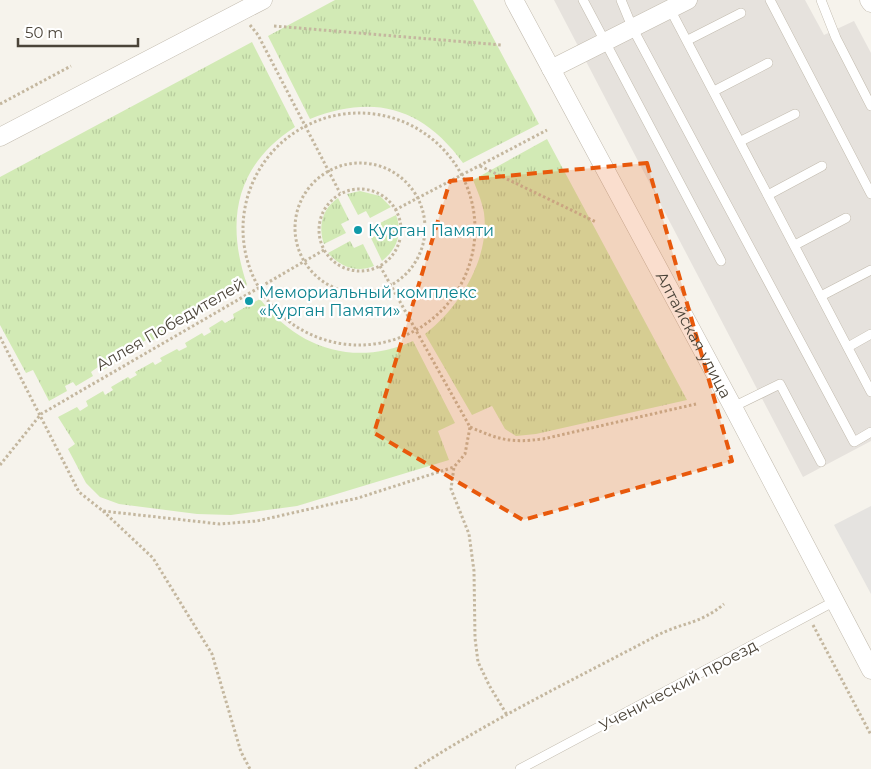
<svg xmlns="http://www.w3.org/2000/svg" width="871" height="769" font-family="Montserrat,sans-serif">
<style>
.industrial{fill:#e6e2dd}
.grass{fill:url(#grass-tufts)}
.parking{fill:#e5e3e0}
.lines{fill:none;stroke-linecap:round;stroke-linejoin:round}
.lane-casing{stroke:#c2bbae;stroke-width:10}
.street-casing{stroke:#c2bbae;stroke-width:19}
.path{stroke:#c4b79f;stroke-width:3;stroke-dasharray:2.5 2.5;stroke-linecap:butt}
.lane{stroke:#fff;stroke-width:9}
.street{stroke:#fff;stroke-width:18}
.marked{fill:#e8590c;fill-opacity:0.2;stroke:#e8590c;stroke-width:4;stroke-dasharray:10 6;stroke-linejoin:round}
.culture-dot{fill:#0f9aa8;stroke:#fff;stroke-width:2}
.labels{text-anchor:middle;stroke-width:4.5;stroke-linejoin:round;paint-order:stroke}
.culture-label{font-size:16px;fill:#0d838f;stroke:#fff;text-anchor:start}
.street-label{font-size:16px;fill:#4b4439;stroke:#fff}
</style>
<defs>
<pattern id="grass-tufts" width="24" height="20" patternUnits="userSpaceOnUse" patternTransform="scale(1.25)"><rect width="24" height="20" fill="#d2eab5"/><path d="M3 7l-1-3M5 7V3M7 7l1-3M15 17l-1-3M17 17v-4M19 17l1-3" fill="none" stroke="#b6ca9c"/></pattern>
</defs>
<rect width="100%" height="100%" fill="#f6f3ec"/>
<path class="industrial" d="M554,0H805L824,35L854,21L871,53V441L803,477Z"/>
<g class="grass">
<path d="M335,0H473L539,124L463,163C422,107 374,94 310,119L268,36Z"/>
<path d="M252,42L295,127C236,165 225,220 247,285L223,300L220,297L211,302L213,306L200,313L197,310L190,314L192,318L175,328L172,324L164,329L166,332L150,342L148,339L141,343L143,346L125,357L123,354L116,358L118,361L101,371L98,367L91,372L93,376L76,386L73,382L65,386L67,391L49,401L33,370L26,373L0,325V177Z"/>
<path d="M547,139L687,400L536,434L516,436L505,429L492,406L472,415L425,334C460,307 490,258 484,213C482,201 477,190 473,180Z"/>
<path d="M360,191L380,196L391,207L370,218L366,211L358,215L347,194Z"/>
<path d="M338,198L349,220L341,224L346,233L324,244C318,226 322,209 338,198Z"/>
<path d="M396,215C403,233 397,249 382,261L371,238L378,235L374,226Z"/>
<path d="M350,241L354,248L363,244L374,266C357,273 340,267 328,253Z"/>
<path d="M260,299C298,349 355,367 413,341L455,423L438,431L449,460L297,506L231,515L197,514L119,504L100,497L86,483L68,449L75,444L58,417L77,407L80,411L88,406L86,401L103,391L105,395L113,390L111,387L128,377L130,379L137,375L135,372L153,362L155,365L162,361L160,358L177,349L179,351L187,347L185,343L202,333L204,336L211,332L209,328L222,320L225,323L234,318L233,314Z"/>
</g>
<path class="parking" d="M871,506V594L834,525Z"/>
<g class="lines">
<g class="lane-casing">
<g id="lane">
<path d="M583,0L721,261"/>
<path d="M621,0L633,29L854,442L871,432"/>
<path d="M770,0L871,194"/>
<path d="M821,0L836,38L871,106"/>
<path d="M670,9L871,392"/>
<path d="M688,40L741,13"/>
<path d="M714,91L768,63"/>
<path d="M741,141L795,114"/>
<path d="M768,195L822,166"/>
<path d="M795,245L846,218"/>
<path d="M821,296L871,270"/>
<path d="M848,347L871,334"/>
<path d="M733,407L780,384L821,462"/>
<path d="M520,769L835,601"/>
</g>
</g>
<g class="street-casing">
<g id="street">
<path id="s1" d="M514,0L733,407L871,670"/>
<path d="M869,0L871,3"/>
<path d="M551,69L688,0"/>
<path d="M0,137L263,0"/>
</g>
</g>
<g class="path">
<path d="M250,25L258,35L340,193"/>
<path d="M274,26L502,45"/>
<path d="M0,104L71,66"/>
<circle cx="359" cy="229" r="116"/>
<circle cx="360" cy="228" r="65"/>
<path d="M480,166L596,222"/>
<circle cx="360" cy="230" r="41"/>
<path d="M395,210L547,130"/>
<path d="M380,266L470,427L465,454L454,467L451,489L469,534L474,571L475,638L478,662L489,685L507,715"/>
<path d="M0,337L79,492L103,511L220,524L257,521L358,498L454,467"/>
<path d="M470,427C500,440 510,443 543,439L696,404"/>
<path d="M0,465L41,414L324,250"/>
<path d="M103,511L153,558L212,654L241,752L250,769"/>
<path d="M813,625L871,735"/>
<path d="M415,769C492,719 575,679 656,636C682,622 699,625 724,604"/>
</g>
<use href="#lane" class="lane"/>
<use href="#street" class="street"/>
</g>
<path class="marked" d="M647,163L732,461L523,520L374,433L450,181Z"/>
<g class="culture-dot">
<circle cx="358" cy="230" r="5"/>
<circle cx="249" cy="301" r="5"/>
</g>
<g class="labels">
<g class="culture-label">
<text x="368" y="236">Курган Памяти</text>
<text x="259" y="298">Мемориальный комплекс<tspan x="259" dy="18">«Курган Памяти»</tspan></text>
</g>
<g class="street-label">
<text transform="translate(170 324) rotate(-30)" y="6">Аллея Победителей</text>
<text dy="6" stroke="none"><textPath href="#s1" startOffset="380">Алтайская улица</textPath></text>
<text transform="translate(678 685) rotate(-28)" y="6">Ученический проезд</text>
</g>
</g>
<path d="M18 38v8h120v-8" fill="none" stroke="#4b4439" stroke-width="2.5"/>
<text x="25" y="38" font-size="15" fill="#4b4439" stroke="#ffffff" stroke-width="4" paint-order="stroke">50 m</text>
</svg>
